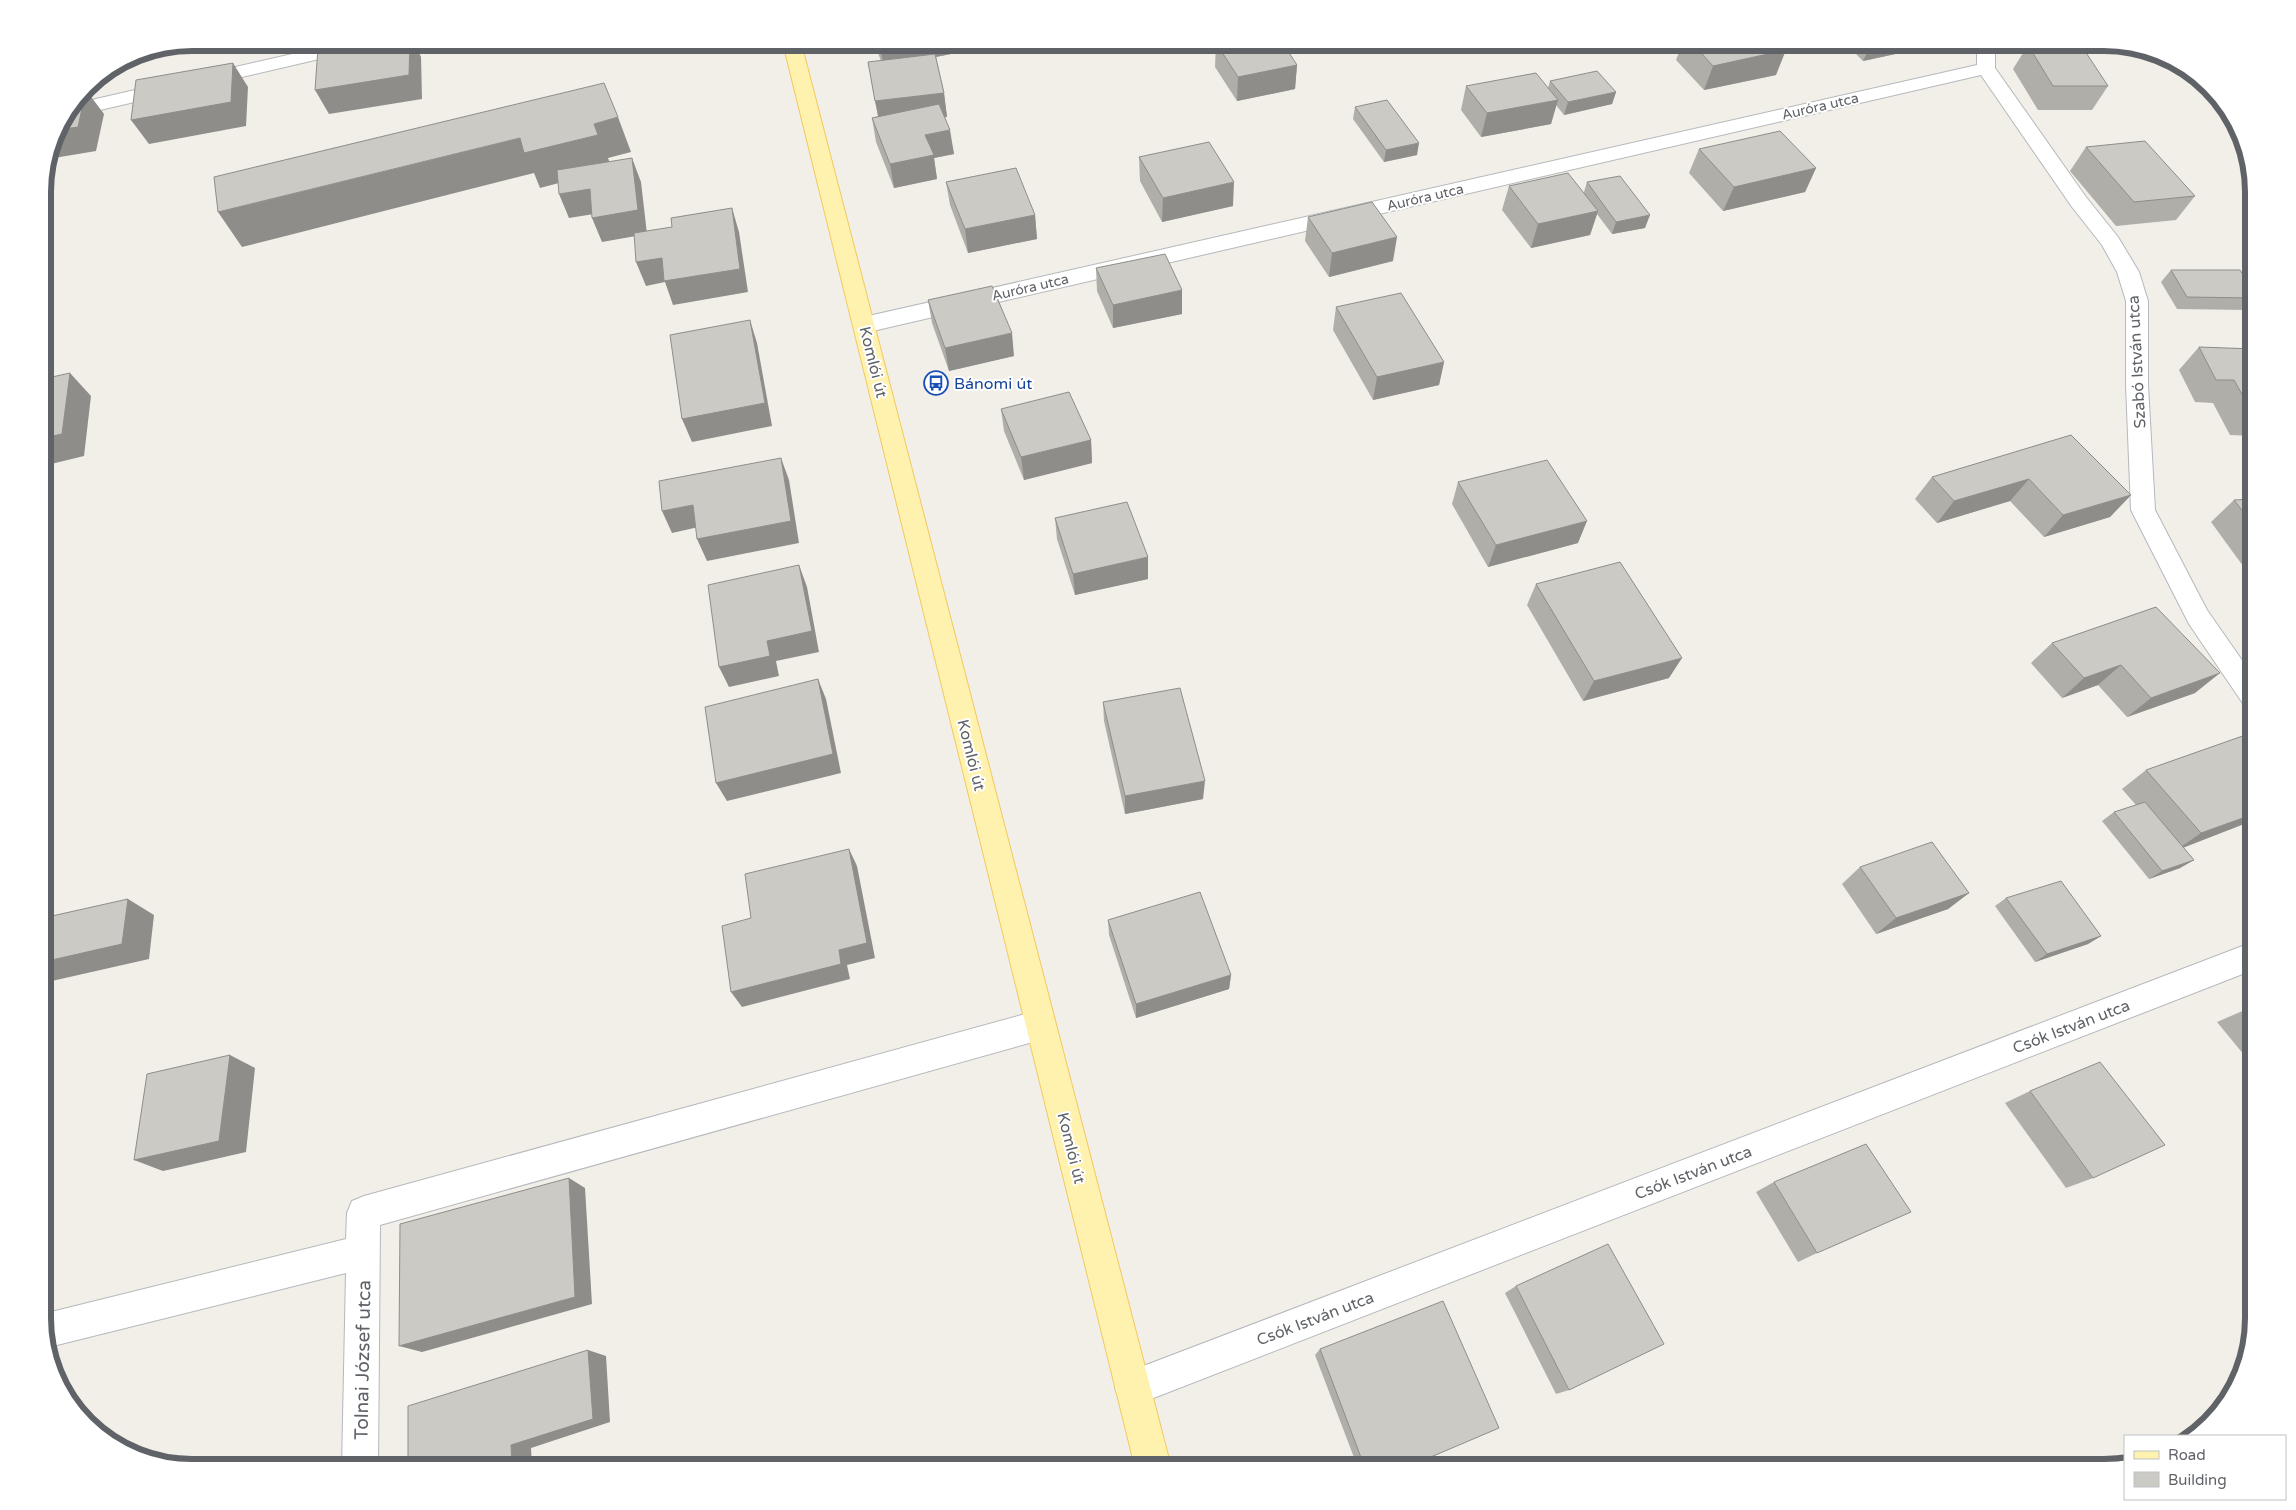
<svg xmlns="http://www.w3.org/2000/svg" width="2296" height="1510" font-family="'Varela Round',sans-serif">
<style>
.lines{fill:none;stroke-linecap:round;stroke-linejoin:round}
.minor-casing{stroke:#b5b8bc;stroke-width:2}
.primary-casing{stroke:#f2c960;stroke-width:2}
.minor{fill:#fff;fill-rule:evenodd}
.primary{fill:#fff2af;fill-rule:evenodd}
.wall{fill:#afaea9}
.shaded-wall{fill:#8f8d8a}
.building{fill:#cccac5;stroke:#8f8d8a}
.labels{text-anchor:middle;stroke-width:4;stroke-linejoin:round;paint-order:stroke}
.far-street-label{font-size:14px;fill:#5f6368;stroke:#fff}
.street-label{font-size:16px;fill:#5f6368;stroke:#fff}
.transit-label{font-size:16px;fill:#164399;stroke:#fff;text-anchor:start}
.near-street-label{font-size:19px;fill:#5f6368;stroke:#fff}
.rim{fill:none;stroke:#5f6368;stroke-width:6}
</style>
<rect width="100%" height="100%" fill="#f1efe8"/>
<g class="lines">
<g class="minor-casing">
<g id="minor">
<path d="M340,43H371L368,47L362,49L70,117L66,116L74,104Z"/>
<path d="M1977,43H1995V68L2086,197L2118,237L2139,272L2148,301V385L2155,510L2207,610L2253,676V708L2244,705L2189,624L2131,510L2126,385V301L2117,272L2102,245L2072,207L1981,75L864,333L856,330L853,325L856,320L864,317L1977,65Z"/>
<path d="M2253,942V970L1133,1406L1120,1401L1115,1388L1120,1375L1133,1370Z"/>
<path d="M1040,1010L1051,1014L1055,1025L1051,1036L1040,1040L380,1225L378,1467H342L346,1273L49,1347L43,1327V1314L346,1239L347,1213L352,1201L364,1196Z"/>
</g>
</g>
<g class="primary-casing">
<path id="primary" d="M783,43H801L1171,1467H1135Z"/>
</g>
<use href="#minor" class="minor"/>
<use href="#primary" class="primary"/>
</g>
<g class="wall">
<path d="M874,42H960L961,52L936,57L944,93L947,117H945L954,154L934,158L937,179L894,188L876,142L872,118L878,116L868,62L881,61Z"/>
<path d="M1683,42H1778L1776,75L1704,90L1676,60Z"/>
<path d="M1844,42H1918L1914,50L1863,61Z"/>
<path d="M1216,43L1297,65L1295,89L1237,101L1215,67Z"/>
<path d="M2028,45L2108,86L2092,110H2038L2013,69Z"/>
<path d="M1550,81L1616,92L1612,104L1564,115L1556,105L1551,124L1481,137L1461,110L1466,86L1548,88Z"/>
<path d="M1355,107L1417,155L1384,162L1353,119Z"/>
<path d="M2086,147L2195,196L2176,220L2116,226L2070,171Z"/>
<path d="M1699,149L1816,168L1805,192L1723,211L1689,173Z"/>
<path d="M1139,157L1233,206L1162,222L1140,181Z"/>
<path d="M946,182L1035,215L1037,239L968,253L950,205Z"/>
<path d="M1587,182L1645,228L1612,234L1597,214L1590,235L1531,248L1502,210L1509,186L1584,192Z"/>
<path d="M1308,217L1393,261L1329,277L1305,241Z"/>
<path d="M1096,268L1182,314L1113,328L1097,291Z"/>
<path d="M2171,270L2254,292V303L2247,310L2177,309L2161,282Z"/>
<path d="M928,300L1014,356L949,371L932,323Z"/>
<path d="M1336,307L1444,362L1439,385L1373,400L1333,330Z"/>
<path d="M2199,347L2254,349V436L2230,435L2213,403L2195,402L2179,370Z"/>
<path d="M1001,409L1091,440L1092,463L1024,480L1004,431Z"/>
<path d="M2071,435L2131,495L2110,517L2044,537L2010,501L1937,523L1915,499L1932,477Z"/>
<path d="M1458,482L1578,543L1488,567L1452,504Z"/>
<path d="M2254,499V565L2243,566L2211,522L2234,500Z"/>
<path d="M1055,518L1148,579L1075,595L1057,539Z"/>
<path d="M1536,584L1669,678L1583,701L1527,605Z"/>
<path d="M2156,607L2195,693L2127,717L2098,685L2062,698L2031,663L2052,643Z"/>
<path d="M1103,702L1203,799L1125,814L1104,721Z"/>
<path d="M2254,732V818L2244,824L2183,847L2194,860L2180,868L2149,879L2102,821L2114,812L2136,805L2122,789L2146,770Z"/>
<path d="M1860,867L1969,893L1948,909L1876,934L1842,884Z"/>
<path d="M2006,898L2101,936L2088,944L2035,962L1995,906Z"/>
<path d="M1108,920L1231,975L1229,989L1136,1018L1109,935Z"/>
<path d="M2254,1006V1067L2217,1022Z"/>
<path d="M2030,1091L2093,1178L2066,1188L2005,1103Z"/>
<path d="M1774,1182L1817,1253L1798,1262L1756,1192Z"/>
<path d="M1516,1286L1569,1390L1556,1394L1505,1293Z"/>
<path d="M1320,1349L1405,1468H1358L1315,1355Z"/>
</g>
<g class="shaded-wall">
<path d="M410,42H414L421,57L422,99L329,114L315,90Z"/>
<path d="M881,42H960L961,52L884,67L879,43Z"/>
<path d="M1872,42H1918L1914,50L1863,61Z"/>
<path d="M1786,50L1776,75L1704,90L1713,66Z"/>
<path d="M233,63L248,87L246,126L149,144L131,120Z"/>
<path d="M1297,65L1295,89L1237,101L1238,77Z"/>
<path d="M86,90L104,114L96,151L48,159L54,135Z"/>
<path d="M1616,92L1612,104L1564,115L1568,102Z"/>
<path d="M944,93L947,117L880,125L875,101Z"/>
<path d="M1558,100L1551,124L1481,137L1487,113Z"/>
<path d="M618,117L631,152L608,158L612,169L540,188L534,173L242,247L218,212L520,138L594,124Z"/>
<path d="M950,130L954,154L934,158L937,179L894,188L890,164L925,135Z"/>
<path d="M1419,143L1417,155L1384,162L1386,150Z"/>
<path d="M632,158L641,182L647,234L602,242L592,218Z"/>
<path d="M1816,168L1805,192L1723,211L1734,187Z"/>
<path d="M1234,182L1233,206L1162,222L1163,198Z"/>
<path d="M43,189L48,195L43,235Z"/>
<path d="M590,189L600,213L569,218L559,194Z"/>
<path d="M732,208L739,232L748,292L673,305L665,282L646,286L636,262Z"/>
<path d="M1598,211L1590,235L1531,248L1538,224Z"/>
<path d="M1035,215L1037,239L968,253L965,229Z"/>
<path d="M1650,215L1645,228L1612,234L1616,222Z"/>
<path d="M1397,237L1393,261L1329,277L1332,253Z"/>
<path d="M1182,290V314L1113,328V305Z"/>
<path d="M750,320L757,343L772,426L692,442L682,419Z"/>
<path d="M1012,333L1014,356L949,371L945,348Z"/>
<path d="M1444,362L1439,385L1373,400L1377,377Z"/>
<path d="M70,373L91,396L84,456L43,466V438Z"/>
<path d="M1091,440L1092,463L1024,480L1021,457Z"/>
<path d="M781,458L789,480L799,543L707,561L697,539Z"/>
<path d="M2029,479L2010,501L1937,523L1954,501Z"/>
<path d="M2131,495L2110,517L2044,537L2063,515Z"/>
<path d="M693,505L703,526L672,533L662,511Z"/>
<path d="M1587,521L1578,543L1488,567L1496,545Z"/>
<path d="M1148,557V579L1075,595L1073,574Z"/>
<path d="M799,565L807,587L819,652L776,661L779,676L729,687L719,667L767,641Z"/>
<path d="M1682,658L1669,678L1583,701L1594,681Z"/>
<path d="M2121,665L2098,685L2062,698L2084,678Z"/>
<path d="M2220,673L2195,693L2127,717L2151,698Z"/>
<path d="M818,679L826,699L841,773L727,801L716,783Z"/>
<path d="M1205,781L1203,799L1125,814V796Z"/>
<path d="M2254,814V818L2244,824L2175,851L2201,833Z"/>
<path d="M849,849L857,866L875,958L847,965L850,979L742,1007L731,992L839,950Z"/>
<path d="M2194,860L2180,868L2149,879L2162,871Z"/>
<path d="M1969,893L1948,909L1876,934L1896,918Z"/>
<path d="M128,899L154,915L149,959L43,983V962Z"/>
<path d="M2101,936L2088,944L2035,962L2047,954Z"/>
<path d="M1231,975L1229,989L1136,1018V1004Z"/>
<path d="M230,1055L255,1068L246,1152L163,1171L134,1160Z"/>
<path d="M569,1178L585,1188L592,1304L422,1352L399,1346Z"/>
<path d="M588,1350L606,1356L610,1422L531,1448L532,1468H512L511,1445Z"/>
</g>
<g class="building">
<path d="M351,42H410L409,75L315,90L318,48Z"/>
<path d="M1220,42H1282L1297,65L1238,77L1216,43Z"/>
<path d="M1691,42H1778L1786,50L1713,66Z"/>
<path d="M2028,45H2081L2108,86H2053Z"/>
<path d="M935,54L944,93L875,101L868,62Z"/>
<path d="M233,63L231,102L131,120L136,80Z"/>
<path d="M1597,71L1616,92L1568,102L1550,81Z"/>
<path d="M1536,73L1558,100L1487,113L1466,86Z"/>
<path d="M604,83L618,117L594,124L598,135L524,153L520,138L218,212L214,177Z"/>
<path d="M86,90L78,127L57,130L83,91Z"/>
<path d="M1387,100L1419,143L1386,150L1355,107Z"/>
<path d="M939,104L950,130L925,135L934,155L890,164L872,118Z"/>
<path d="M1780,131L1816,168L1734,187L1699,149Z"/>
<path d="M2145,141L2195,196L2134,202L2086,147Z"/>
<path d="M1209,142L1234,182L1163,198L1139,157Z"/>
<path d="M632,158L638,210L592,218L590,189L559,194L557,170Z"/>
<path d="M1016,168L1035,215L965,229L946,182Z"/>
<path d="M1568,173L1598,211L1538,224L1509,186Z"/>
<path d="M1620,176L1650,215L1616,222L1587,182Z"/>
<path d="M1372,202L1397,237L1332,253L1308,217Z"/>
<path d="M732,208L740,269L664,281L662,258L636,262L634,233L672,227L671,218Z"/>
<path d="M1165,254L1182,290L1113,305L1096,268Z"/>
<path d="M2171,270H2240L2254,292V298L2187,297Z"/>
<path d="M992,286L1012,333L945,348L928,300Z"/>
<path d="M1401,293L1444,362L1377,377L1336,307Z"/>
<path d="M750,320L765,403L682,419L670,335Z"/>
<path d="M2199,347L2254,349V412H2252L2234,380H2216Z"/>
<path d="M70,373L62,434L43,438V379Z"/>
<path d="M1069,392L1091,440L1021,457L1001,409Z"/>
<path d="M2071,435L2131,495L2063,515L2029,479L1954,501L1932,477Z"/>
<path d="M781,458L791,521L697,539L693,505L662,511L659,481Z"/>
<path d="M1547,460L1587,521L1496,545L1458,482Z"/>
<path d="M2254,499V526L2234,500Z"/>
<path d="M1127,502L1148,557L1073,574L1055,518Z"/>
<path d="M1620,562L1682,658L1594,681L1536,584Z"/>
<path d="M799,565L812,631L767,641L770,656L719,667L708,585Z"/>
<path d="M2156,607L2220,673L2151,698L2121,665L2084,678L2052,643Z"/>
<path d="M818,679L833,754L716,783L705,707Z"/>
<path d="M1180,688L1205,781L1125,796L1103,702Z"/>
<path d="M2254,732V814L2201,833L2146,770Z"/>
<path d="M2145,802L2194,860L2162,871L2114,812Z"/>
<path d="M1932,842L1969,893L1896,918L1860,867Z"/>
<path d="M849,849L867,943L839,950L841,964L731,992L722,926L751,918L745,874Z"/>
<path d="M2061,881L2101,936L2047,954L2006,898Z"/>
<path d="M1200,892L1231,975L1136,1004L1108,920Z"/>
<path d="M128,899L122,944L43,962V918Z"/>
<path d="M2254,1006V1017L2247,1008Z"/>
<path d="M230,1055L219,1141L134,1160L147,1074Z"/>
<path d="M2100,1062L2165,1145L2093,1178L2030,1091Z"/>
<path d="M1866,1144L1911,1212L1817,1253L1774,1182Z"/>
<path d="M569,1178L575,1297L399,1346L400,1224Z"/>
<path d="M1608,1244L1664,1344L1569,1390L1516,1286Z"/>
<path d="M1443,1301L1499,1428L1405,1468H1365L1320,1349Z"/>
<path d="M588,1350L593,1419L511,1445L512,1468H408V1406Z"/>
</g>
<defs>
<g id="bus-ring" transform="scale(1.25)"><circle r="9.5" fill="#fff" stroke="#1a4fb4" stroke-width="1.5"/><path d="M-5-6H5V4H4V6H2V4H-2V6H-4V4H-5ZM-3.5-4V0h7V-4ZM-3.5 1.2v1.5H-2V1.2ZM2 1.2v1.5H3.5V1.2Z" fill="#1a4fb4"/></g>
</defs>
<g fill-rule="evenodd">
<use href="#bus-ring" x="936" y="383"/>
</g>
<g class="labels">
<g class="far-street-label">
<text transform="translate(1820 106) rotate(-13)" y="5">Auróra utca</text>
<text transform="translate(1425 197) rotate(-13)" y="5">Auróra utca</text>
<text transform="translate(1030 287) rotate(-13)" y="5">Auróra utca</text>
</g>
<g class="street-label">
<text transform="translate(874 362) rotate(76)" y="6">Komlói út</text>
<text transform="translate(2136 362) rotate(-93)" y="6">Szabó István utca</text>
<text transform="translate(972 755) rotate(76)" y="6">Komlói út</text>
<text transform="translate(2071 1026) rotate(-21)" y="6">Csók István utca</text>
<text transform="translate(1072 1148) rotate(76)" y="6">Komlói út</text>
<text transform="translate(1693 1172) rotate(-21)" y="6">Csók István utca</text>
<text transform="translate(1315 1318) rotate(-21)" y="6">Csók István utca</text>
</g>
<g class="transit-label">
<text x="954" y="389">Bánomi út</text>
</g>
<g class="near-street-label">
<text transform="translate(362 1360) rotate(-89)" y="7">Tolnai József utca</text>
</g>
</g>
<path d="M0 0H2296V1510H0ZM192 51H2104A141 141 0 0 1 2245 192V1318A141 141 0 0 1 2104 1459H192A141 141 0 0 1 51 1318V192A141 141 0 0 1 192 51Z" fill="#fff" fill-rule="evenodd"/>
<path class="rim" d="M192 51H2104A141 141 0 0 1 2245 192V1318A141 141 0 0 1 2104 1459H192A141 141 0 0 1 51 1318V192A141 141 0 0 1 192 51Z"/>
<rect x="2124" y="1435" width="162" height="65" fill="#ffffff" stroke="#bfc1c3"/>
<rect x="2134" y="1451" width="25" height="8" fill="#fff2af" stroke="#bfc1c3"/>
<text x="2168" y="1460" font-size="15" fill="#5f6368">Road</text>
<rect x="2134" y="1472" width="25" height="15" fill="#cccac5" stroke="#bfc1c3"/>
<text x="2168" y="1485" font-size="15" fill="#5f6368">Building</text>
</svg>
